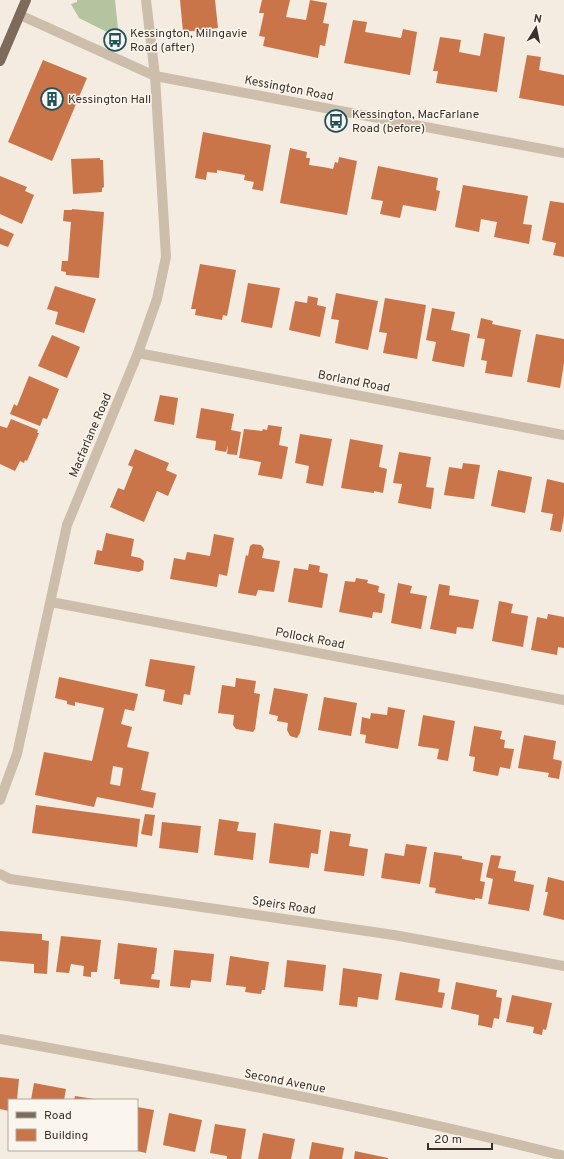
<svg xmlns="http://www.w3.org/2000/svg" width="564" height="1159" font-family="Overpass,sans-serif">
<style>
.green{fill:#b4c49f}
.building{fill:#c97549;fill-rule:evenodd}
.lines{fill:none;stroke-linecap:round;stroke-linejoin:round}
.minor{stroke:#cdbeab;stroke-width:10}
.major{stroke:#7d6a5b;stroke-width:10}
.labels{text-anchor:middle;stroke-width:3;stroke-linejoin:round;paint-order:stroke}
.poi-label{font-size:12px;fill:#3a312a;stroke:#fbf6ed;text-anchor:start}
.street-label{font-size:12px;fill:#3a312a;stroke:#fbf6ed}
</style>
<rect width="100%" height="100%" fill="#f4ece0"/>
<path class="green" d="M77,0H115L119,38L114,36L116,33L110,30L109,33L79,18L71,4L77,2Z"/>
<g class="building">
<path d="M180,0H215L218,28L183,32Z"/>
<path d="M262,0H290L286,17L306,20L310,0L327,3L323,23L329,24L325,46L320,45L318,58L263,46L265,37L259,36L264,13H259Z"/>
<path d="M353,20L367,22L365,32L401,38L403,29L417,32L410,75L344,63Z"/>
<path d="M484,33L505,37L497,92L436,83L438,71H433L440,37L461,40L459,52L480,56Z"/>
<path d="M527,55L541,57L539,70L564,75V106L519,98Z"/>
<path d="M43,60L87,78L52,161L8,142Z"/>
<path d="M203,132L271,145L263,191L252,189L254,182L244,180L245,175L217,170V173L207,172L206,180L195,178Z"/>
<path d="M290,148L307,152L306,158H310L309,165L323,167L333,169L335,162L338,163L339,157L357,161L347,215L280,203Z"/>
<path d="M100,158V160H103L104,187L102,188V192L73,194L71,159Z"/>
<path d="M378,166L438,178L436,190L440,191L436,211L403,205L400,218L380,214L383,201L371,199Z"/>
<path d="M0,176L27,187L25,191L34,195L22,224L0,214Z"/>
<path d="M463,185L528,196L523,224L532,225L529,244L494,237L497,222L481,219L479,232L455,227Z"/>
<path d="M550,201L564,203V257L553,255L556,243L542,240Z"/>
<path d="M72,209L104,212L99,278L66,275V272L61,271L62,261H68L71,222L63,221L64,210H72Z"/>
<path d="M0,228L14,234L8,247L0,244Z"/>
<path d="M200,264L236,270L227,316L223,315L222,320L195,315L196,309H191Z"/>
<path d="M248,283L280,288L272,328L241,322Z"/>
<path d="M55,286L96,299L84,333L55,324L58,312L47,309Z"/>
<path d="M336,293L378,301L368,350L335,343L339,320L331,319Z"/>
<path d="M308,296L318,298L317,305L326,307L320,337L289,330L295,301L307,303Z"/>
<path d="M385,298L426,305L417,359L383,353L387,333L379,332Z"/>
<path d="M432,308L455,312L451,330L470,334L464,367L432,361L436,342L426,340Z"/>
<path d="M481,318L493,321L492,324L521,330L512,377L485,373L487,361L481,360L485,339L477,338Z"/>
<path d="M536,334L564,339V363L560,388L527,382Z"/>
<path d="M52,335L80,347L67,378L38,366Z"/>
<path d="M29,376L59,389L47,419L43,418L40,426L10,414L14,404L17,406Z"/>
<path d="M160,395L178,398L174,425L154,421Z"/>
<path d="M201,408L234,414L231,430L241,432L237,455L227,454L228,445L226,452L215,450L216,441L196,438Z"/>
<path d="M11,419L38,430L37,433H39L27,461L25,460L24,463L20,461L15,471L0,464V426L7,428Z"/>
<path d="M268,425L282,427L279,445L288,447L282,479L258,475L261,462L239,458L244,429L262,431L263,429L267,430Z"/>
<path d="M300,434L332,439L323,486L306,483L309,466L295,463Z"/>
<path d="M350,439L383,445L379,467L387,469L383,493L374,491V493L341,488Z"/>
<path d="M135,449L169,463L166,470L177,475L168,496L157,491L144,522L110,507L118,488L124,490L133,467L128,465Z"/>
<path d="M399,452L431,457L426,487L434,488L431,509L398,503L402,484L393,483Z"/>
<path d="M463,463L480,465L474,499L444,495L449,467L462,469Z"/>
<path d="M498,470L532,477L525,513L491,506Z"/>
<path d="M547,479L564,483V516L561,532L550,530L553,514L541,512Z"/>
<path d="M106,533L134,539L131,556L140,558L144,561L143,570L139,572L94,564L97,550L102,551Z"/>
<path d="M214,534L234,538L227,576L219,574L217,587L170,579L174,558L185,560L187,552L210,556Z"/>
<path d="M253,544L261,545L264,549L262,558L280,561L274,592L258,590L256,596L238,593L246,555L248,556L250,546Z"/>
<path d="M309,564L320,566L319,572L328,574L322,608L288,602L294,568L308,570Z"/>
<path d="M356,578L368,580L367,583L379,586L378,592L385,594L382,613L373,612L372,618L339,612L345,581L355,582Z"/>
<path d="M398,583L412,586L410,593L427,596L421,629L391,623Z"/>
<path d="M439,584L450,586L449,595L479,600L473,629L457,627L456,634L430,629Z"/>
<path d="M499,601L513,604L511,613L528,616L523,647L492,641Z"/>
<path d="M548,614L564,617V648L558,647L557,655L531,650L537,617L547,619Z"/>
<path d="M150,659L195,666L190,695L184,694L182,705L163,701L165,690L145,686Z"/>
<path d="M59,677L138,694L134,711L125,709L121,724L132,727L127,747L149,752L141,790L156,793L153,808L97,797L94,807L35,795L44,752L92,761L104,708L75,702V706L67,704V701L55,698ZM113,766L123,768L120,786L110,784Z"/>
<path d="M236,678L256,681L254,693L260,694L255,729L253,732L236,729L233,725L234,715L218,713L222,685L235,687Z"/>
<path d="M274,688L308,694L300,733L297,738L290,736L287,730L288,723L277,721L278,716L269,714Z"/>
<path d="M324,697L357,703L351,736L318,730Z"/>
<path d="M388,707L405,710L398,749L365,743L366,735L360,734L362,717L370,719L371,713L387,715Z"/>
<path d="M423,715L455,721L448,761L437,759L439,749L418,746Z"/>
<path d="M474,726L502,731L500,739L505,740L504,748L514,749L510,769L500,767L498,776L473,771L475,757L469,756Z"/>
<path d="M524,735L556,741L553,759L562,761L559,779L548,777L549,773L518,768Z"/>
<path d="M36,805L140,819L137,847L32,833Z"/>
<path d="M145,814L155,815L152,836L141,834Z"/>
<path d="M219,819L239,822L237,831L256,833L253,860L214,855Z"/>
<path d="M162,822L201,826L198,853L159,848Z"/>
<path d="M274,823L321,830L318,854L311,853L309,868L269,863Z"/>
<path d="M330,831L351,834L349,846L368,849L364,876L324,871Z"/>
<path d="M406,844L427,847L420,884L381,878L385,853L404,856Z"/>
<path d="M434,852L462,856V859L483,863L480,881L485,882L482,899L475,898V900L435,893L436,888L429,887Z"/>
<path d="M491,855L501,856L498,868L516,871L514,881L534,885L529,911L488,904L493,879L486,877Z"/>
<path d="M548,877L564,881V920L543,915L548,892H545Z"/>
<path d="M0,931L42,934V940L49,941L47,974L34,973V964L0,961Z"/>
<path d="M61,936L101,940L97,972H91V977L83,976L84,966L71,964L69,973L56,972Z"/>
<path d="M118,943L157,948L154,974H152L151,979L160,980L159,988L120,984V979H114Z"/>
<path d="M174,950L214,954L211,982L191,980L190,988L170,986Z"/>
<path d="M230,956L269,962L265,990H262L261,994L245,992L246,987L226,985Z"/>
<path d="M287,960L326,965L323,991L284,987Z"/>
<path d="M343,968L382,974L378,1000L358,997L357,1007L339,1005Z"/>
<path d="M400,972L440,979L438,992L445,993L442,1008L395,1000Z"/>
<path d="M456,982L497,990L496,997L502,998L499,1019L494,1018L492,1028L478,1025L479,1015L451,1009Z"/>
<path d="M512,995L552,1003L546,1030L543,1029L542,1035L533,1033L534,1027L506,1022Z"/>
<path d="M0,1077L19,1079L17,1100H9V1111L0,1109Z"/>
<path d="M34,1083L66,1089L64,1100H31Z"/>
<path d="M75,1096L94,1099V1100H74Z"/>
<path d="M137,1107L154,1110L146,1153L137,1151Z"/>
<path d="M169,1113L202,1120L195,1152L163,1145Z"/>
<path d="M215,1124L246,1129L241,1159H227V1156L210,1153Z"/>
<path d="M263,1133L295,1139L291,1159H258Z"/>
<path d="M312,1142L344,1148L342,1159H309Z"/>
<path d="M355,1151L388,1158V1159H354Z"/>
</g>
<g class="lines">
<g class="minor">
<path d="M20,15L155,76L564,153"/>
<path d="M138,353L564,435"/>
<path d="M51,602L564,700"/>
<path d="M0,800L17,754L67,525L138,353L157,299L166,257L155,76L146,0"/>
<path d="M0,874L10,879L394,935L564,966"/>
<path d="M0,1039C189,1073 378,1109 564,1156"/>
</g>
<path class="major" d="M0,61L26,0"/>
</g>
<defs>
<g id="bus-ring" transform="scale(1.15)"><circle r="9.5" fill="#fbf6ed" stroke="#1e535e" stroke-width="1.5"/><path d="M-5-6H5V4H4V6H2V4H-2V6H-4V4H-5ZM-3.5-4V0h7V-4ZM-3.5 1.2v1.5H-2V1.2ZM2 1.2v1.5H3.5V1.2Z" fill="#1e535e"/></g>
<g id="building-ring" transform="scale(1.15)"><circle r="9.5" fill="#fbf6ed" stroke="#1e535e" stroke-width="1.5"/><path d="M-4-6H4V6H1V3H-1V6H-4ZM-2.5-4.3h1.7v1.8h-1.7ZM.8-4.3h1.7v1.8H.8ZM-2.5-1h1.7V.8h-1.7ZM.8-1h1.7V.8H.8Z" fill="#1e535e"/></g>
</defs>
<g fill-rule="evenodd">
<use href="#bus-ring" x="115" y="40"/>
<use href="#building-ring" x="52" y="99"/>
<use href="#bus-ring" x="336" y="121"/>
</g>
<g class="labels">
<g class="poi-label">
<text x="130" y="37">Kessington, Milngavie<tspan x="130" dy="14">Road (after)</tspan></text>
<text x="68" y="103">Kessington Hall</text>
<text x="352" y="118">Kessington, MacFarlane<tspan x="352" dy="14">Road (before)</tspan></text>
</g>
<g class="street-label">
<text transform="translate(289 88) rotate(11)" y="4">Kessington Road</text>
<text transform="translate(354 381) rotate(11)" y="4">Borland Road</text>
<text transform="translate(90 435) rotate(-67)" y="4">Macfarlane Road</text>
<text transform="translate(310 638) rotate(11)" y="4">Pollock Road</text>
<text transform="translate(284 905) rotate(9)" y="4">Speirs Road</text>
<text transform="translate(285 1081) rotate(11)" y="4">Second Avenue</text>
</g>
</g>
<rect x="8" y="1099" width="130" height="52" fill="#fbf6ed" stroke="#aea79f"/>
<rect x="16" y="1112" width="20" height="6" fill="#7d6a5b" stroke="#aea79f"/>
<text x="44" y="1119" font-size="12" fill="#3a312a">Road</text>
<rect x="16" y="1129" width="20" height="12" fill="#c97549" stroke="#aea79f"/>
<text x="44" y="1139" font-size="12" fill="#3a312a">Building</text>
<g transform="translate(536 28) rotate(10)" stroke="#fbf6ed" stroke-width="3" paint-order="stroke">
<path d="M0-3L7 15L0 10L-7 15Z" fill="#3a312a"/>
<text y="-6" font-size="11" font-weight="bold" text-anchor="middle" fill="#3a312a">N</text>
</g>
<path d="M428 1143v6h64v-6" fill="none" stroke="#3a312a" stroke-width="2"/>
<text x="434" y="1143" font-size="12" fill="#3a312a" stroke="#fbf6ed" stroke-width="3" paint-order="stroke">20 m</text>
</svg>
